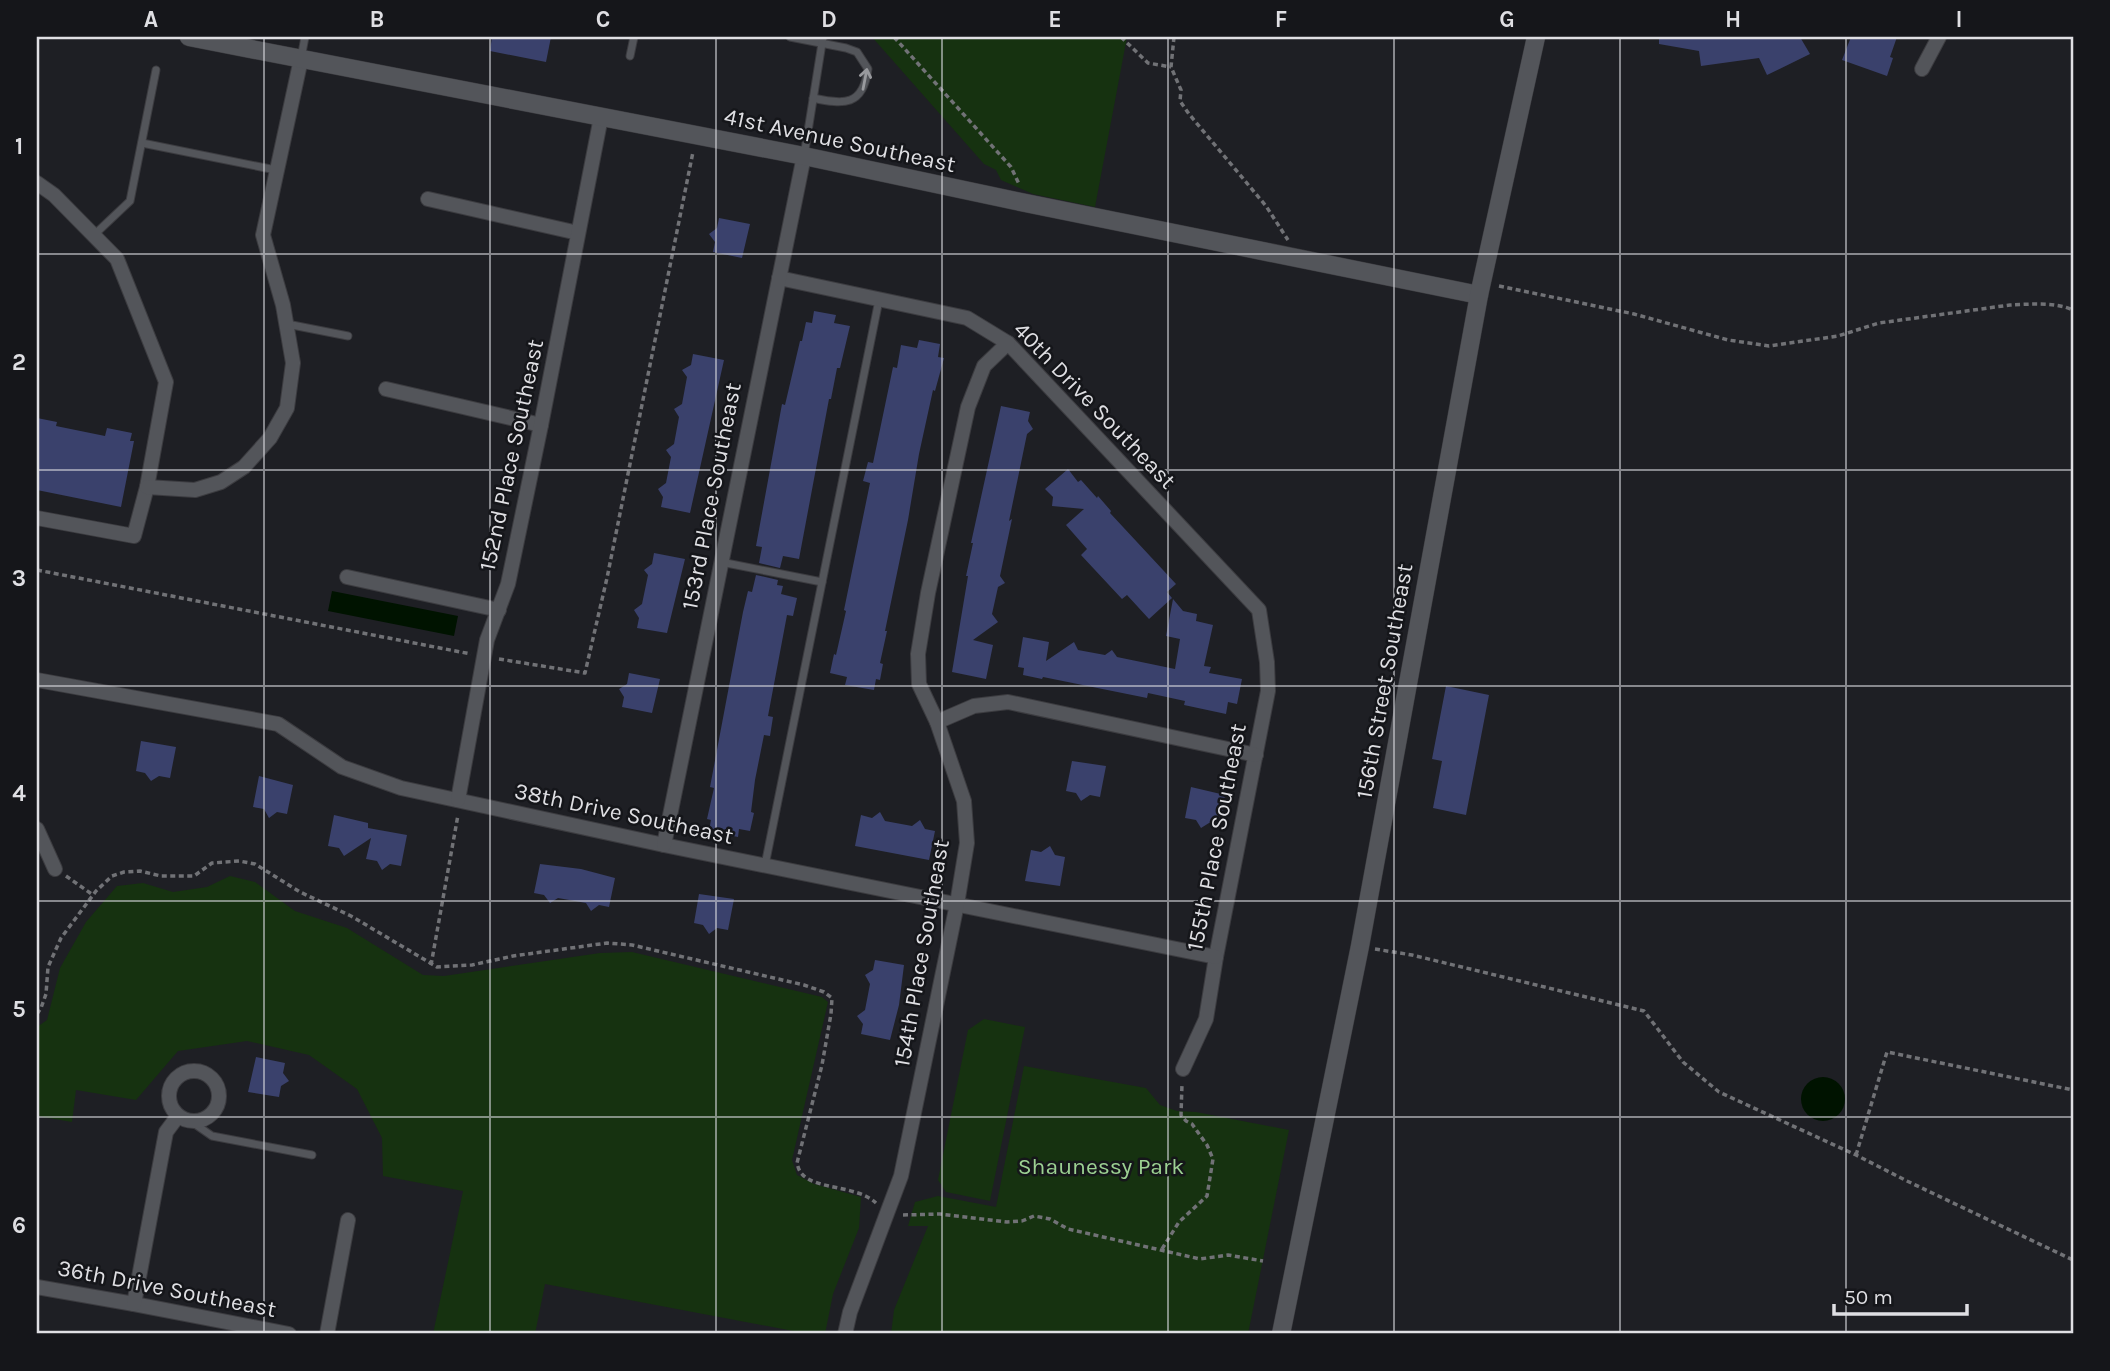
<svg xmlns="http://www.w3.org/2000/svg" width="2110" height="1371" font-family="Karla,sans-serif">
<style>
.green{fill:#163210}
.water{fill:#001300}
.building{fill:#3a416c}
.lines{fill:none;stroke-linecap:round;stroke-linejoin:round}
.service-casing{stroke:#3c3c40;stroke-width:9}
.minor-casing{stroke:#3c3c40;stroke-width:16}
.tertiary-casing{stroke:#3c3c40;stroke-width:19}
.path{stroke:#717276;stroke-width:3.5;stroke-dasharray:5 3.5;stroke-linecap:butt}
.service{stroke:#53555a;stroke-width:7}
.minor{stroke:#53555a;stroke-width:14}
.tertiary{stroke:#53555a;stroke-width:18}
.oneway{stroke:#999a9e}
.grid{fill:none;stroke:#dfdfe3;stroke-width:2;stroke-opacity:0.55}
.labels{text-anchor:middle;stroke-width:5;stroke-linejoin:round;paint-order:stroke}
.street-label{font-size:23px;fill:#dfdfe3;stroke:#15161a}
.park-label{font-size:23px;fill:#9cd192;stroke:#15161a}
.neatline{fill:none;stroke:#dfdfe3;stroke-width:2.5}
.grid-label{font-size:23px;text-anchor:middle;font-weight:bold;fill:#dfdfe3}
</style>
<rect width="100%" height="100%" fill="#1e1f24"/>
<g class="green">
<path d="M872,37H1127L1095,207L1033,194L1001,180L996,170L984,164Z"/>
<path d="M230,876L255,882L295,911L347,928L423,975L444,976L600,953L632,952L822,997L828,1002L792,1160L797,1175L814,1184L861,1197L859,1228L833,1294L825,1334H809L545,1284L535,1334H433L463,1191L383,1176L382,1138L357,1089L309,1055L247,1041L178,1051L136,1100L76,1090L72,1122L37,1116V1027L47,1020L60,968L86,922L117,886L143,883L173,892L207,887Z"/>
<path d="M984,1019L1025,1027L990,1201L946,1192L938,1180L968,1030Z"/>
<path d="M1024,1066L1146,1088L1160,1105L1177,1111L1196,1112L1289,1130L1248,1334H891L894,1310L928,1226H908L915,1202L938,1196L996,1207Z"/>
</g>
<g class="water">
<path d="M332,591L458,616L454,636L328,611Z"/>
<circle cx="1823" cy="1099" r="22"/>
</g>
<g class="building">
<path d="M492,37H551L546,62L490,51Z"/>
<path d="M1659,37H1800L1810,54L1767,75L1759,58L1701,66L1699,51L1659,44Z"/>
<path d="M1851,37H1897L1890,57L1893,58L1887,76L1842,60Z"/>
<path d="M719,218L750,224L742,258L713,252L715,242L709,234L717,228Z"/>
<path d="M814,311L836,315L834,323L850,326L840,368H837L831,399H829L799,559L783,556L780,568L759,563L762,547L756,546L782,404L785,405L800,341H802L806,322L812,323Z"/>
<path d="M919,340L940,344L938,357L944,358L935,391L933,390L919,454L908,520L885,631H887L880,663L883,664L880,680L876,679L874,690L845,685L847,677L830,673L834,654L836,655L846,611L844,610L870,483L863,481L868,462L873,463L893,367L897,368L901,345L917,348Z"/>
<path d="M693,354L724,360L690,513L661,507L663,497L658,489L666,483L671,457L666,450L674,444L679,417L674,409L682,404L687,377L682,370L691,365Z"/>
<path d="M1001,406L1030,412L1028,421L1033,429L1027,434L1009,521L1012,519L1000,576L1005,583L998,587L992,614L998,622L973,640L993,645L986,679L952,672L968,576H966L973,543H971Z"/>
<path d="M37,418L57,422L56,426L105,436L107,428L132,433L130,441H134L121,507L37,490Z"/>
<path d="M1068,469L1078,482L1081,480L1097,498L1098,496L1111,511L1110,513L1176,584L1167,592L1172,598L1149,619L1127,595L1122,599L1081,555L1087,549L1066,525L1084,509L1052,506L1053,497L1045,489Z"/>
<path d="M654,553L685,559L667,633L637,628L639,618L634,610L642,604L648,575L644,570L652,564Z"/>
<path d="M756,575L778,580L777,585L783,586L781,594L797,598L793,616L787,615L768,716L773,717L770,736L764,735L755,780L751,812L754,813L750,831L739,829L738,837L709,831L711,820L707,819L714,788L710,787L743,612L748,591L752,592Z"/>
<path d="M1173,599L1183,611L1197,614L1196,621L1213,625L1204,666L1211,667L1209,673L1242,679L1237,704L1228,702L1226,714L1184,705L1185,701L1148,693L1147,698L1043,677L1042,679L1023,675L1024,668L1018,667L1023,637L1049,642L1046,661L1074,642L1078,650L1105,655L1112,650L1117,657L1175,669L1180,639L1166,636Z"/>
<path d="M629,673L660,679L652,713L622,707L624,697L619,689L627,684Z"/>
<path d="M1446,686L1489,695L1466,815L1433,808L1442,761L1432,759Z"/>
<path d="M141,741L176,747L170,778L159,776L151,781L145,773L136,771Z"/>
<path d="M1072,761L1106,766L1100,797L1090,795L1081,801L1076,793L1066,791Z"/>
<path d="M259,776L293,785L287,814L277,812L269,818L264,809L253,807Z"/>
<path d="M1191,787L1225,795L1220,825L1209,823L1201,828L1196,820L1185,818Z"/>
<path d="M880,812L885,821L912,826L920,820L925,829L935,831L929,860L855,846L861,815L872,818Z"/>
<path d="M334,815L368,823V828L407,835L401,866L390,864L382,870L377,861L366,859L371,838L344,856L339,848L328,846Z"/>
<path d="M1050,846L1055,855L1065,857L1060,886L1025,881L1031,850L1041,852Z"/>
<path d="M540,864L581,869L615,878L609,907L599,905L591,911L586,903L558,898L550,903L544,895L534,893Z"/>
<path d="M699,894L734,899L728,930L717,928L709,934L703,925L694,923Z"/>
<path d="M875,960L904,965L899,1005L890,1040L861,1034L863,1024L857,1016L865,1010L870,984L865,975L873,970Z"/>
<path d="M256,1057L285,1063L283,1073L289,1081L281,1086L279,1097L248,1092Z"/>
</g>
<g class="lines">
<g class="service-casing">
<g id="service">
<path d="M790,37L846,48L857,52L868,69C863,106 844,105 813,98"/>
<path d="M630,56L634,37"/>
<path d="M301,58L305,37"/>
<path d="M142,143L276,170"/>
<path d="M804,156L823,37"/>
<path d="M94,235L130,201L156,70"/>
<path d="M287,324L348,336"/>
<path d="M721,562L822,582"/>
<path d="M765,865L879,300"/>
<path d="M189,1120L212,1136L312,1155"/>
</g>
</g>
<g class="minor-casing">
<g id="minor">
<path d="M1922,69L1939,37"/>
<path d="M37,183L54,195L117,259L166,382L147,487L134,536L37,518"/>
<path d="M428,199L578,233"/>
<path d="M779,278L967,318L1008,343L1259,610L1267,662L1268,691L1216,957L1206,1019L1183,1069"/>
<path d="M386,389L541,425"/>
<path d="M147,487L195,490L221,482L244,467L270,438L287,408L293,363L283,305L263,235L301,59"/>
<path d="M347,577L499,610"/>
<path d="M37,680L278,724L342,767L401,788L664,845L1216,957"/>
<path d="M937,722L974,706L1008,702L1256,755"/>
<path d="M458,800L487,640L508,584L541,425L601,117"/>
<path d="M37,829L55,869"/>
<path d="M664,845L804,156"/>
<circle cx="194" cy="1096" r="25"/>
<path d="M37,1287L134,1304L289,1334"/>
<path d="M134,1304L166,1132L178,1116"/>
<path d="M327,1334L348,1220"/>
<path d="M845,1334L850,1312L901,1176L957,904L967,843L964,801L937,722L919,684L918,654L928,593L968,407L984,366L1008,343"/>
</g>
</g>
<g class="tertiary-casing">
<g id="tertiary">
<path d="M189,37L804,156L1016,201L1479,295"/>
<path d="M1281,1334L1360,946L1479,295L1536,37"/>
</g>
</g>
<g class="path">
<path d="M894,37L1011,167L1019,184"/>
<path d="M1121,37L1148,63L1171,67"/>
<path d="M1174,37L1171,67L1181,90L1180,101L1189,114L1266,206L1288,240"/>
<path d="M1499,286L1634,314L1728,340L1769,346L1838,336L1879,323L2010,305C2030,304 2055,302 2073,310"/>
<path d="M37,570L471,654"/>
<path d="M499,659L585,673L607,578L693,152"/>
<path d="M66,876L93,895"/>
<path d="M1375,949L1412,955L1644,1011L1683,1062L1719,1092L1856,1155L1907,1181L2073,1260"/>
<path d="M431,965L458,815"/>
<path d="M37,1014L41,1008L46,994L48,967L61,938L96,891L112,876L124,872L140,871L161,876H194L212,863L239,861L255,864L300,892L351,916L437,967L472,965L513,956L607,943L632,945L804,985L824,992L832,998L831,1014L822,1065L797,1163C798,1167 799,1171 802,1174C816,1190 857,1185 876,1203"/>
<path d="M1856,1155L1887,1052L2073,1090"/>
<path d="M903,1215L940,1214L1007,1222L1022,1221L1034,1216L1050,1219L1068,1229L1200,1259L1228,1255L1263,1261"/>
<path d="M1162,1249L1179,1222L1207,1196L1213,1159L1207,1145L1192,1124L1186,1121L1181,1115L1182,1084"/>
</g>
<use href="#service" class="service"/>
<use href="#minor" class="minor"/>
<use href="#tertiary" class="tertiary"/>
</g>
<defs><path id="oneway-shaft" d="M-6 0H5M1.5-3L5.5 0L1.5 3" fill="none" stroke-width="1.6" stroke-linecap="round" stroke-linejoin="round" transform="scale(1.75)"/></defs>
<use class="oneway" href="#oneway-shaft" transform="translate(865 79) rotate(-79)"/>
<path class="grid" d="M264,37V1334M490,37V1334M716,37V1334M942,37V1334M1168,37V1334M1394,37V1334M1620,37V1334M1846,37V1334M37,254H2073M37,470H2073M37,686H2073M37,901H2073M37,1117H2073"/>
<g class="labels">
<g class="street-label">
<text transform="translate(840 140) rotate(12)" y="8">41st Avenue Southeast</text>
<text transform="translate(1095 405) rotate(46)" y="8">40th Drive Southeast</text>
<text transform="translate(511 455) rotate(-78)" y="8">152nd Place Southeast</text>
<text transform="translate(711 496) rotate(-79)" y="8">153rd Place Southeast</text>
<text transform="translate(1384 681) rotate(-80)" y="8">156th Street Southeast</text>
<text transform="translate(624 813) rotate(12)" y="8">38th Drive Southeast</text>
<text transform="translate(1216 837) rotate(-79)" y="8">155th Place Southeast</text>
<text transform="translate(921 953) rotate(-80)" y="8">154th Place Southeast</text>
<text transform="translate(167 1288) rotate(11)" y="8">36th Drive Southeast</text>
</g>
<g class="park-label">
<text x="1101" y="1174">Shaunessy Park</text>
</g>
</g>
<rect width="2110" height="1371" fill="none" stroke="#15161a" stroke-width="77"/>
<path d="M1834 1304v10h133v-10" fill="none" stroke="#dfdfe3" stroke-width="3.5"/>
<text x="1844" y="1304" font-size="21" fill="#dfdfe3" stroke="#15161a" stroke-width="5" paint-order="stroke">50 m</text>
<rect x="38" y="38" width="2034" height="1294" class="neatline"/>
<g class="grid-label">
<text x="151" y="27">A</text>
<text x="377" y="27">B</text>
<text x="603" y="27">C</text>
<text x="829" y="27">D</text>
<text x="1055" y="27">E</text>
<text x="1281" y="27">F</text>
<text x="1507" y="27">G</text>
<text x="1733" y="27">H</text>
<text x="1959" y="27">I</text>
<text x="19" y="154">1</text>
<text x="19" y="370">2</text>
<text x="19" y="586">3</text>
<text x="19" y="801">4</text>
<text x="19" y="1017">5</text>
<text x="19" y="1233">6</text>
</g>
</svg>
